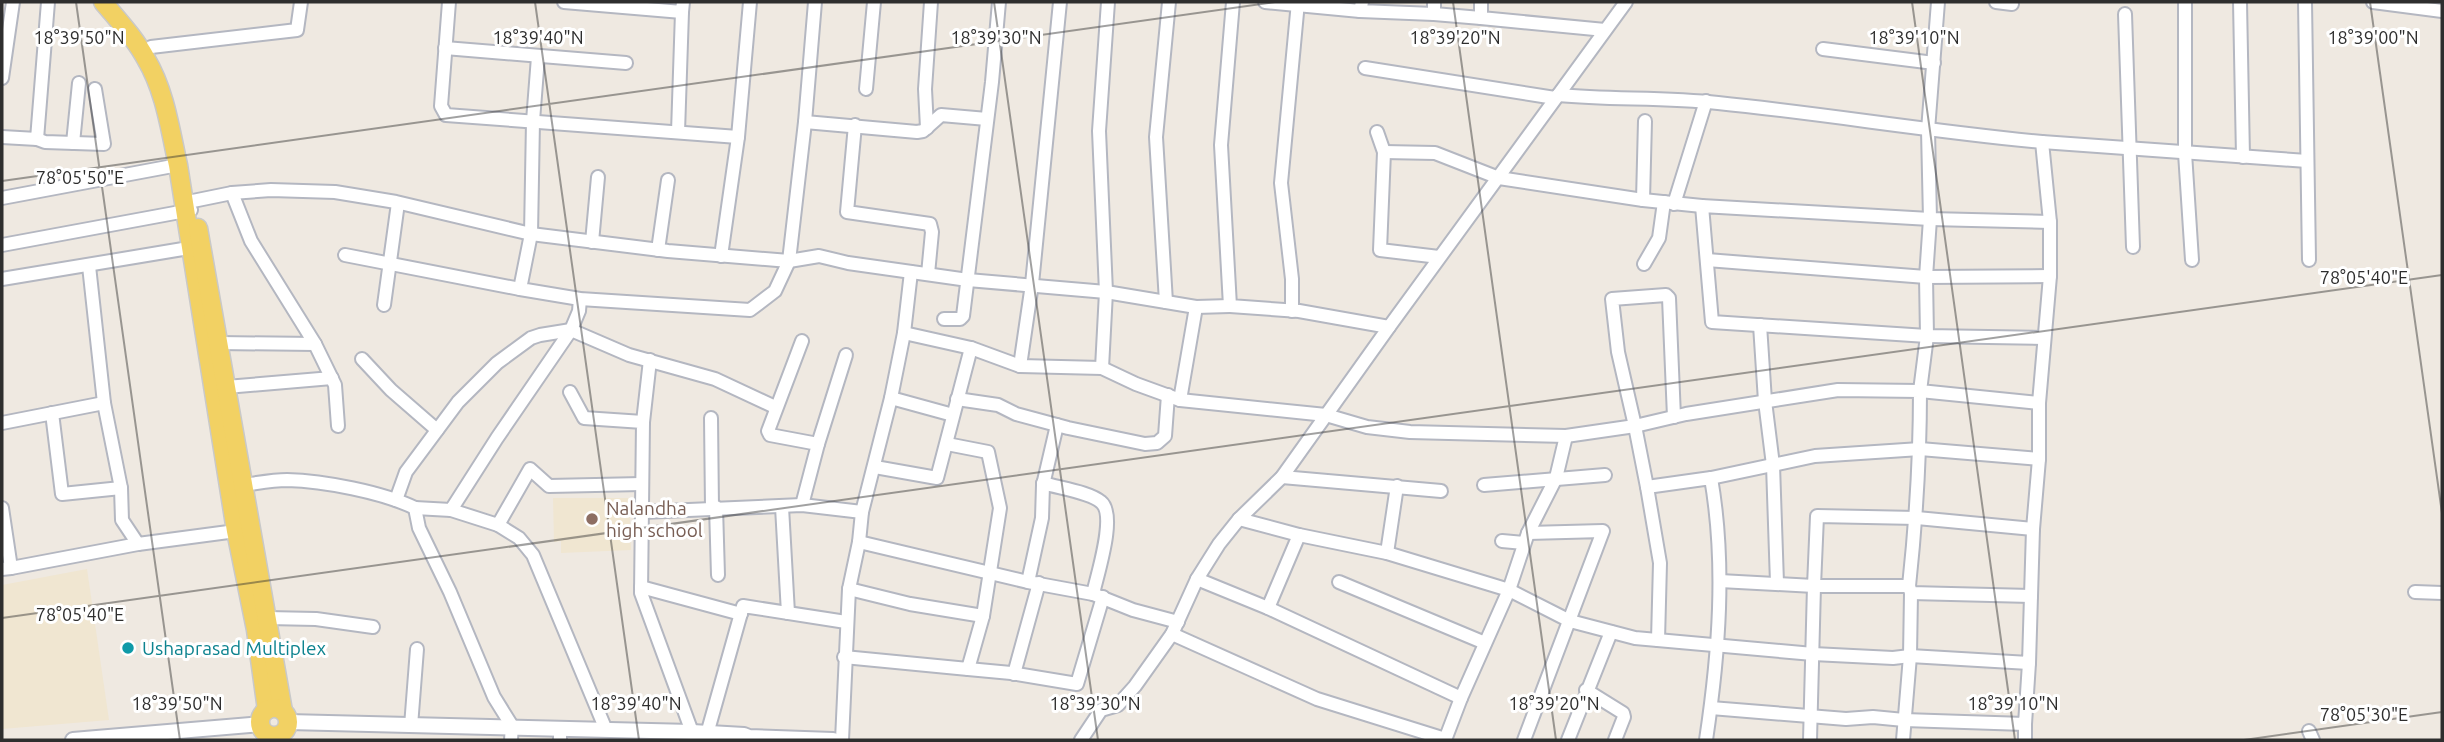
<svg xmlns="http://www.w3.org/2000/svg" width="2444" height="742" font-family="Ubuntu,sans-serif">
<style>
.education{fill:#f0e6d1}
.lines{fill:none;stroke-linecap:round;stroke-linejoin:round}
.minor-casing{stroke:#b4b7c1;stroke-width:16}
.tertiary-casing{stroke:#b4b7c1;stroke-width:18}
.primary-casing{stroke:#c9c9c9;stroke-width:21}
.minor{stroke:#fff;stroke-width:12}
.tertiary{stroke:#fff;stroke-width:14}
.primary{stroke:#f2d163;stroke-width:18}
.ticks{fill:none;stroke:#2e2e2e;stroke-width:2;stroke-opacity:0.45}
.education-dot{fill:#8d6e63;stroke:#fff;stroke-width:2.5}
.culture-dot{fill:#0f9aa8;stroke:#fff;stroke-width:2.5}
.labels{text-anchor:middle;stroke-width:6;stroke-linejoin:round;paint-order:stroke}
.education-label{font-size:19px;fill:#785e54;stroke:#fff;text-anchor:start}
.culture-label{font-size:19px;fill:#0d838f;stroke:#fff;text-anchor:start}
.ticks-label{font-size:18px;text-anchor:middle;fill:#2e2e2e;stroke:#fff;stroke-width:6;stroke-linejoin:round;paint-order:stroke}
</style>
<rect width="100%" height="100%" fill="#efe9e1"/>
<g class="education">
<path d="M553,498H629L631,550L561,553V541L554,542Z"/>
<path d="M87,569L109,720L2,729V585Z"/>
</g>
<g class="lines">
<g class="minor-casing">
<g id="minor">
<path d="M449,2L441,106L446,115L738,137"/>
<path d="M564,2L682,12L683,2"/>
<path d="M1265,2L1360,11"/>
<path d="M1362,2L1360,11L1434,14"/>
<path d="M1434,2V14L1481,18"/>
<path d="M1481,2V18L1605,30"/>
<path d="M1938,2L1928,130L1930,219L1926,277L1927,336L1920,391L2039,403"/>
<path d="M1996,2L2012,4"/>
<path d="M2185,2V153L2192,260"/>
<path d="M2240,2L2243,157"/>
<path d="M2305,2L2309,260"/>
<path d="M2373,2L2442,11"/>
<path d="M2125,14L2133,247"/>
<path d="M151,47L297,30L301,2"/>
<path d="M445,48L626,63"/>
<path d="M1823,49L1934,63"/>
<path d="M538,57L533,121L531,234L520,289L580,299L750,310L775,291L789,261L805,122L815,2"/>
<path d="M1365,68L1555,98"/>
<path d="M2,78L13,2"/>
<path d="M866,89L874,2"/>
<path d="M805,122L917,132L923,131L941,115L987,119"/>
<path d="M855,125L847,212L930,224L932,232L928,274"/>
<path d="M927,128L925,89L931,2"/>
<path d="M678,132L682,12"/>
<path d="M1377,132L1384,152L1380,250L1439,257"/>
<path d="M2,137L37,139L48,2"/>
<path d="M37,139L45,142L104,144L95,89"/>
<path d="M2042,142L2307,161"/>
<path d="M73,143L79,83"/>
<path d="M1384,152L1435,153L1499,178L1643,200L1702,206"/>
<path d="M2,198L178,165"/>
<path d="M1643,200L1645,121"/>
<path d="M183,203L232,193L271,190L335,192L396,202L531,234L668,251L789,261L819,256L848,263L968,280L1106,292L1196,307L1230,306"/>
<path d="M1674,204L1706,101"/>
<path d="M592,242L598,177"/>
<path d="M2,245L191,210"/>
<path d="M658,250L668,180"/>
<path d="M345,255L520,289"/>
<path d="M721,256L738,137L750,2"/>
<path d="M1707,260L1926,277L2050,276"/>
<path d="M1644,264L1659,238L1664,202"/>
<path d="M89,266L104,403L121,488L122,520L138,544"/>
<path d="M2,279L189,248"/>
<path d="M1166,302L1156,137L1169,2"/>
<path d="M384,305L398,203"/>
<path d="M1292,311V279L1281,183L1298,2"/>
<path d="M944,319H960L963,316L992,82L999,2"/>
<path d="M1760,325L1765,401L1773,465L1777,583"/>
<path d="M1389,327L1626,2"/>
<path d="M904,333L971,348L1020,366L1102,368L1136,384L1180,400L1326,415L1367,427L1410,432L1566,436L1635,426L1618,352L1612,299L1666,295L1669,298L1674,417"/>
<path d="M2044,338L1927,336L1712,322L1702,206L1930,219L2050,222"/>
<path d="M218,343L315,344L251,241L232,193"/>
<path d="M315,344L335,385L338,426"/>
<path d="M362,359L391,390L437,430"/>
<path d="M1020,366L1032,284L1060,2"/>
<path d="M1102,368L1106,292L1099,131L1108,2"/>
<path d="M226,387L332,378"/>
<path d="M570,392L584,418L643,422L641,593L692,732"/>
<path d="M891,398L953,415"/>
<path d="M957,399L998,405L1016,414L1068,428L1145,444L1157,443L1165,436L1168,395"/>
<path d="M1180,400L1196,307"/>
<path d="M52,413L62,494L121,488"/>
<path d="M711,418L712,508"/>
<path d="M643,422L650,360"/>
<path d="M2,423L104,403"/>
<path d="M818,444L846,355"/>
<path d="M875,467L937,478L971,348"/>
<path d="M1282,477L1441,491"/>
<path d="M1711,478L1815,456L1920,449L2039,459"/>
<path d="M1043,483C1059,488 1090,492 1101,502C1117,515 1097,575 1093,594"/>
<path d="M243,485C258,483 273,480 287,480C324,481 382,492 415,508L419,528L450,592L494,697L512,726L511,740"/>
<path d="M1484,485L1605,475"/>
<path d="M1647,487L1660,563L1658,640"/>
<path d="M396,500L406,472L458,402L497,363L531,338L540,335L571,330L629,355L715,379L775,407"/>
<path d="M802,505L818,444L770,435L768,431L802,341"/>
<path d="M716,507L718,575"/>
<path d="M782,507L788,613"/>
<path d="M2,508L11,568L2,569"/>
<path d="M415,508L451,510L497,438L571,330L579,311L580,299"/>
<path d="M451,510L498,525L530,469L549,486L642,484"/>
<path d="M642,512L802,505L862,512"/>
<path d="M1239,519L1299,535L1387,553L1509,590L1570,621L1635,638L1813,654L1893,658L1910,656L2029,663L2033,529L2039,459V403L2050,276V222L2042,142C1934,132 1826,114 1718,103C1665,97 1611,100 1558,95"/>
<path d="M498,525L519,538L533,555L606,730"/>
<path d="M1502,541L1524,543"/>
<path d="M859,542L1028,582L1093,594L1133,610L1178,622"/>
<path d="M1387,553L1397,486"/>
<path d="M11,568L138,544L236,531"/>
<path d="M1197,579L1268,608L1461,698"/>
<path d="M1720,581L1814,586L1817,516L1917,518L2033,529"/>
<path d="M1028,582L1042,518L1043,485L1057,425"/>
<path d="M1339,582L1485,643"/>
<path d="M641,587L741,614"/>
<path d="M849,589L910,604L983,616"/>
<path d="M2415,592L2442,593"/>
<path d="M1268,608L1299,535"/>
<path d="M267,618L316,619L373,627"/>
<path d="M1172,634L1317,699L1445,739"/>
<path d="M844,657L968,669L983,616L1000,508L988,452L947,444"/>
<path d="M968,669L1011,673L1077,684L1103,597"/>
<path d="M1014,674L1039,583"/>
<path d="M1586,690L1623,713L1624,717L1615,740"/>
<path d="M1711,708L1846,719L1873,717L1904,720L2025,724L2029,663"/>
<path d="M2025,724V740"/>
<path d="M411,726L417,649"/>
<path d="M2309,731L2313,740"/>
<path d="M707,734L743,606L846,622"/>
<path d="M560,740V729"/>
<path d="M842,740L849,589L859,542L862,512L891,398L904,333L911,272"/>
<path d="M1081,740L1101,710L1118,705L1135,686L1172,634L1197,579L1219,544L1239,519L1282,477L1389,327L1299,311L1230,306L1221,145L1233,2"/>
<path d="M1445,740L1461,698L1509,590L1528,533L1556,478L1566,436"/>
<path d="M1524,740L1603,531L1528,533"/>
<path d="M1568,740L1611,632"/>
<path d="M1706,740C1719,653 1726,564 1711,478L1647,487L1635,426L1686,414L1838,390L1920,391C1920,457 1916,521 1909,586L1911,593L2031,596"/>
<path d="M1810,740L1814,586H1909"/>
<path d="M1903,740L1910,656L1911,593"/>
</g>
</g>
<g class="tertiary-casing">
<g id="tertiary">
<path d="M288,722L692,732L744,735L749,737L833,740"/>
<path d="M73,740L261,724"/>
</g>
</g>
<g class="primary-casing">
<g id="primary">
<path d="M103,2C118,20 135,38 146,59C165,91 170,129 178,165L236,531L256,630L267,710"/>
<path d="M198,228L283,711"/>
<circle cx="274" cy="722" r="14"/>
</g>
</g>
<use href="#minor" class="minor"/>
<use href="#tertiary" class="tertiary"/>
<use href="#primary" class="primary"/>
</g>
<path class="ticks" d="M76,2L180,740M535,2L639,740M994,2L1098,740M1453,2L1556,740M1912,2L2015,740M2370,2L2442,513M2,181L1275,2M2,618L2442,275M2244,740L2442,712"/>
<circle class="education-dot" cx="592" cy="519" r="7"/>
<circle class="culture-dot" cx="128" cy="648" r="7"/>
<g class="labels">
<g class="education-label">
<text x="606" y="515">Nalandha<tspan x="606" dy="22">high school</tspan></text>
</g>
<g class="culture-label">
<text x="142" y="655">Ushaprasad Multiplex</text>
</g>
</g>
<g class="ticks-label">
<text x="79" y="44">18°39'50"N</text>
<text x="538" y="44">18°39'40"N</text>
<text x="996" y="44">18°39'30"N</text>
<text x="1455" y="44">18°39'20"N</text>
<text x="1914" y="44">18°39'10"N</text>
<text x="2373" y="44">18°39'00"N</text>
<text x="80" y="184">78°05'50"E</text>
<text x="2364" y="284">78°05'40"E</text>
<text x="80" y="621">78°05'40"E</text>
<text x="177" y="710">18°39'50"N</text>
<text x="636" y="710">18°39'40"N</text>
<text x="1095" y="710">18°39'30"N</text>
<text x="1554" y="710">18°39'20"N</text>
<text x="2013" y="710">18°39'10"N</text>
<text x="2364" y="721">78°05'30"E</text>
</g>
<rect width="2444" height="742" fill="none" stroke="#2e2e2e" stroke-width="7"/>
</svg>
